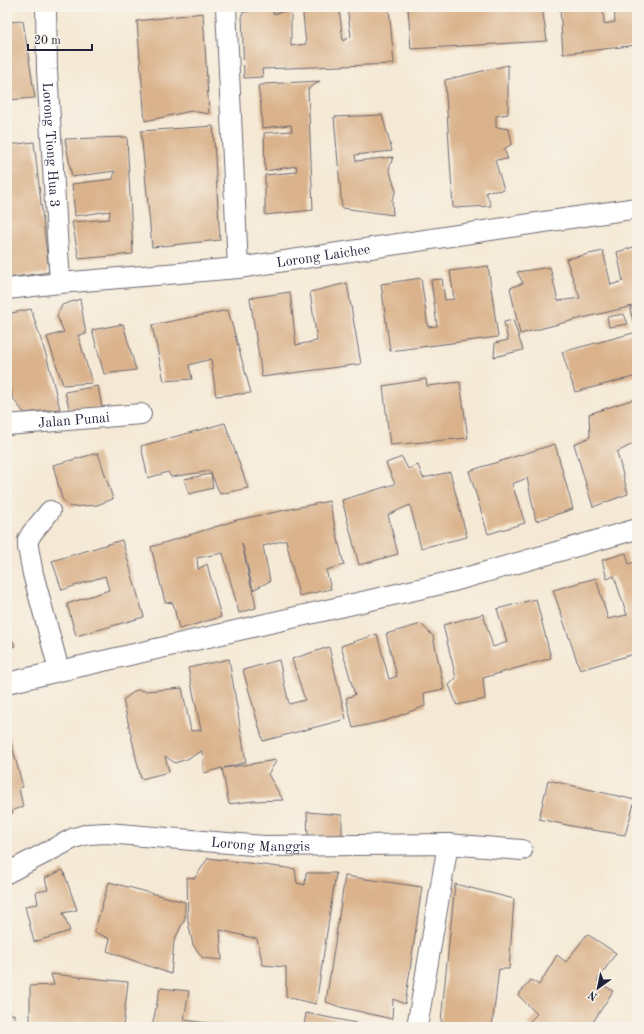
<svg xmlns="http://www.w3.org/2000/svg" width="644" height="1034" font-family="'Old Standard TT',serif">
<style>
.building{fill:#dab28b;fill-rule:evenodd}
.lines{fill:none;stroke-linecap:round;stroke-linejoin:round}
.street-casing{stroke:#6c6871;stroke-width:22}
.street{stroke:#fff;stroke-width:20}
.labels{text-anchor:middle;stroke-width:3.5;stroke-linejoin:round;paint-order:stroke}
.street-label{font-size:14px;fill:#22223b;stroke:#f7f3e8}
</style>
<rect width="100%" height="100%" fill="#f7f3e8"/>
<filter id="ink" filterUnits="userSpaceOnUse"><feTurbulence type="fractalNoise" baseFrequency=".025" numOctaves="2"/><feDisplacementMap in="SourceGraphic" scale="8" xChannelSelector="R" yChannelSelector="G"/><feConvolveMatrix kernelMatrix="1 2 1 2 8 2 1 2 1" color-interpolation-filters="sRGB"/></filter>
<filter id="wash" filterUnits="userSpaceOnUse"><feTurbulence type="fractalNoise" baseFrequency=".012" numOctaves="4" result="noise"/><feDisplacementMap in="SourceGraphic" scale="16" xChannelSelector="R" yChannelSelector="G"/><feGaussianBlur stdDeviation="0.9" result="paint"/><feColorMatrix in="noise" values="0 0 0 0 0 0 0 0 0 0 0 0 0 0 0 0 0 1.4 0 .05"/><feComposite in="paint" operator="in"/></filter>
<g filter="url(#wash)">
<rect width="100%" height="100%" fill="#f5e9d5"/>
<g id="blocks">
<g class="building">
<path d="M254,7H273V14L291,10V46L306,44L303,15L305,7H339L343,41L351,36L347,7H389L394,64L262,69L263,77L244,78L242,13L251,11Z"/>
<path d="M408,7H542L547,41L411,49Z"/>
<path d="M560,7H603L604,24L615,22L614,7H637V45L563,54Z"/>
<path d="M203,13L209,114L191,111L145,121L137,21Z"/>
<path d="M23,21L35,98L7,100V22Z"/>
<path d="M508,65V114L496,116V127L509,129L512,144L504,149L508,159L495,160L504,190L486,192L491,206L453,208L445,80Z"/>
<path d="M320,81L308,89L313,210L265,215V175L296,172L297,166L265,171L264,133L292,131L291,125L262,128L261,106L258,86L265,84Z"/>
<path d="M382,115L392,151L355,155L356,161L393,157L389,169L396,191L392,199L393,215L342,208L334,117Z"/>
<path d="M213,126L220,240L152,247L141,131Z"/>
<path d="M127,137L133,254L79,259L72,222L109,219L110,211L75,216L72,184L113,179L115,171L72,177L65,139Z"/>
<path d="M34,142L49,272L7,278V145Z"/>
<path d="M637,246V305L574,320L520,334L510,288L523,283L517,272L550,267L558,301L580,298L566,259L603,251L611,285L623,281L617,252Z"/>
<path d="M488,266L498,337L390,351L381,284L421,278L428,327L437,326L431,280L442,279L445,300L454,299L450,271Z"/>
<path d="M347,283L361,364L262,377L250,298L290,292L296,345L317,341L310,292Z"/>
<path d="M80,299L86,334L78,335L92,383L63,385L47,337L64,332L57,316L62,305Z"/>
<path d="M637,307V320L633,321L630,309Z"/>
<path d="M31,309L47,358L60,409L24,413L12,397L11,382L7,383V342L9,341L7,331V314Z"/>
<path d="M228,310L251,393L216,396L211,359L189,365L192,379L164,381L152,325Z"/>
<path d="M624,314L628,324L609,327L607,317Z"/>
<path d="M513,320L523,350L494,357L495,343L508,340L504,322Z"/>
<path d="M123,324L136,370L104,374L92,330Z"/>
<path d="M637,332V376L575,392L562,352Z"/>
<path d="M426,379L427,386L460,382L468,438L390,445L383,386Z"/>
<path d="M98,386L102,408L70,412L65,392Z"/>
<path d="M634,399L637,407V455L633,444L617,452L628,494L593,507L574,444L590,437L589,414Z"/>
<path d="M225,423L248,488L220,494L210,471L171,477L168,472L148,478L141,446Z"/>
<path d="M555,444L573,509L536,521L527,478L512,484L525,523L488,534L469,471Z"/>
<path d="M98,453L113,499L97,505L70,507L62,499L53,465Z"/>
<path d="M402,457L408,469L418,465L423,478L450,472L467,537L421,548L410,505L388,515L398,554L359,565L342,500L395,484L386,463Z"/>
<path d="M211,474L213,488L189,494L184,479Z"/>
<path d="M329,501L344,565L326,570L331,589L299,596L286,540L263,546L270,581L253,590L256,608L239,613L223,553L197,558L198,569L207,564L221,617L179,629L173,603L165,602L151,547L237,520ZM242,543L253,590L250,583Z"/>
<path d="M122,540L144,617L76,636L67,604L109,590L105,576L62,590L52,561Z"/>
<path d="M626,553L629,564L637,561V653L580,670L553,590L596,578L608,619L627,615L614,576L607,579L602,560Z"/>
<path d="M536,599L551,658L483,678L485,699L457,705L449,685L456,678L443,625L483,614L493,647L507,642L497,609Z"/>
<path d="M421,624L433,636L444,689L424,693L425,706L385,721L353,728L346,698L355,695L341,646L377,634L389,679L397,676L386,634Z"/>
<path d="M7,629L15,646L7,649Z"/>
<path d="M329,647L346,719L263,741L243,670L279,660L289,704L305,700L292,659Z"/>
<path d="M229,659L246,762L224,768L277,760L268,774L283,800L253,801L229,804L222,768L204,773L202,751L187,759L175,763L165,756L169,772L141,779L123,700L136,690L146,691L182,688L191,731L201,730L188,668Z"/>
<path d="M7,734L9,735L23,787L19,788L23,807L13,810L12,814L7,815Z"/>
<path d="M548,780L635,800L625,835L586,829L539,819Z"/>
<path d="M307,812L342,815V838L308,839Z"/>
<path d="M208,858L295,869L297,883L305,885L306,873H336L316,1004L286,997V967L263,965L257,939L220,930L222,960L203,958L193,945L188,922L187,877L195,878Z"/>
<path d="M63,870L77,910L63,913L70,931L34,942L25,906L38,904L36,892L48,890L45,878Z"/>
<path d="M345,876L422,887L405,1004L393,999L392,1019L340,1007L326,1002Z"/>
<path d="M109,882L185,902V918L174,941L171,974L107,951L110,939L94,932Z"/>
<path d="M455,884L514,899L509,969H499L492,1027H457L446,1025L441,1021Z"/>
<path d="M587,934L616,953L597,981L613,991L590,1027H532L527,1024L537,1014L518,995L531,980L539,985L557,955L566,962Z"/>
<path d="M51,974L128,982L123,1027H30V986L54,985Z"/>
<path d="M160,988L189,991L184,1020L230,1026V1027H152Z"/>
<path d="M306,1013L356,1023L355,1027H304Z"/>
<path d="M14,1014L15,1027H7V1015Z"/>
</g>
</g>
</g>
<g filter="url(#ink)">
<use href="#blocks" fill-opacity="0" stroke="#6c6871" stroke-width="1"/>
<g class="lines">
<g class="street-casing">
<g id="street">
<path id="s1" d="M46,7L47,70L60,283"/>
<path d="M226,7L238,268"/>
<path id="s2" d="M7,289L60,283L238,268L637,208"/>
<path id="s3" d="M7,425L141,414"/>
<path d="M50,511L32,533L28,540V547L33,574L59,670"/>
<path d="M7,683L454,581L637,529"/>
<path id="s4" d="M7,873L74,838L88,834L107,833L265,846L448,844L522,850"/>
<path d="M418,1021L448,844"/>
</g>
</g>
<use href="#street" class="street"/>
</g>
</g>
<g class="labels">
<g class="street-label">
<text dy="5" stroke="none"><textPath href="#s1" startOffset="138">Lorong Tiong Hua 3</textPath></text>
<text dy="5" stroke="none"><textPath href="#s2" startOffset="318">Lorong Laichee</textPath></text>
<text dy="5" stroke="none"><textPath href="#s3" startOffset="67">Jalan Punai</textPath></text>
<text dy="5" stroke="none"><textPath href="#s4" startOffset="263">Lorong Manggis</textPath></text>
</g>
</g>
<rect width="644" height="1034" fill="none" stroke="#f7f3e8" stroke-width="24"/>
<g transform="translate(598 988) rotate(213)" stroke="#f7f3e8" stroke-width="3" paint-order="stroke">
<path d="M0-3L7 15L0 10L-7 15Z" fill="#22223b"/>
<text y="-6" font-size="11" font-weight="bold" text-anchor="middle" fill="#22223b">N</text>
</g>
<path d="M28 44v6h64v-6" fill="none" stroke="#22223b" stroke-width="2"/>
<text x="34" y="44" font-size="12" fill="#22223b" stroke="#f7f3e8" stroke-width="3" paint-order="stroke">20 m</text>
</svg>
